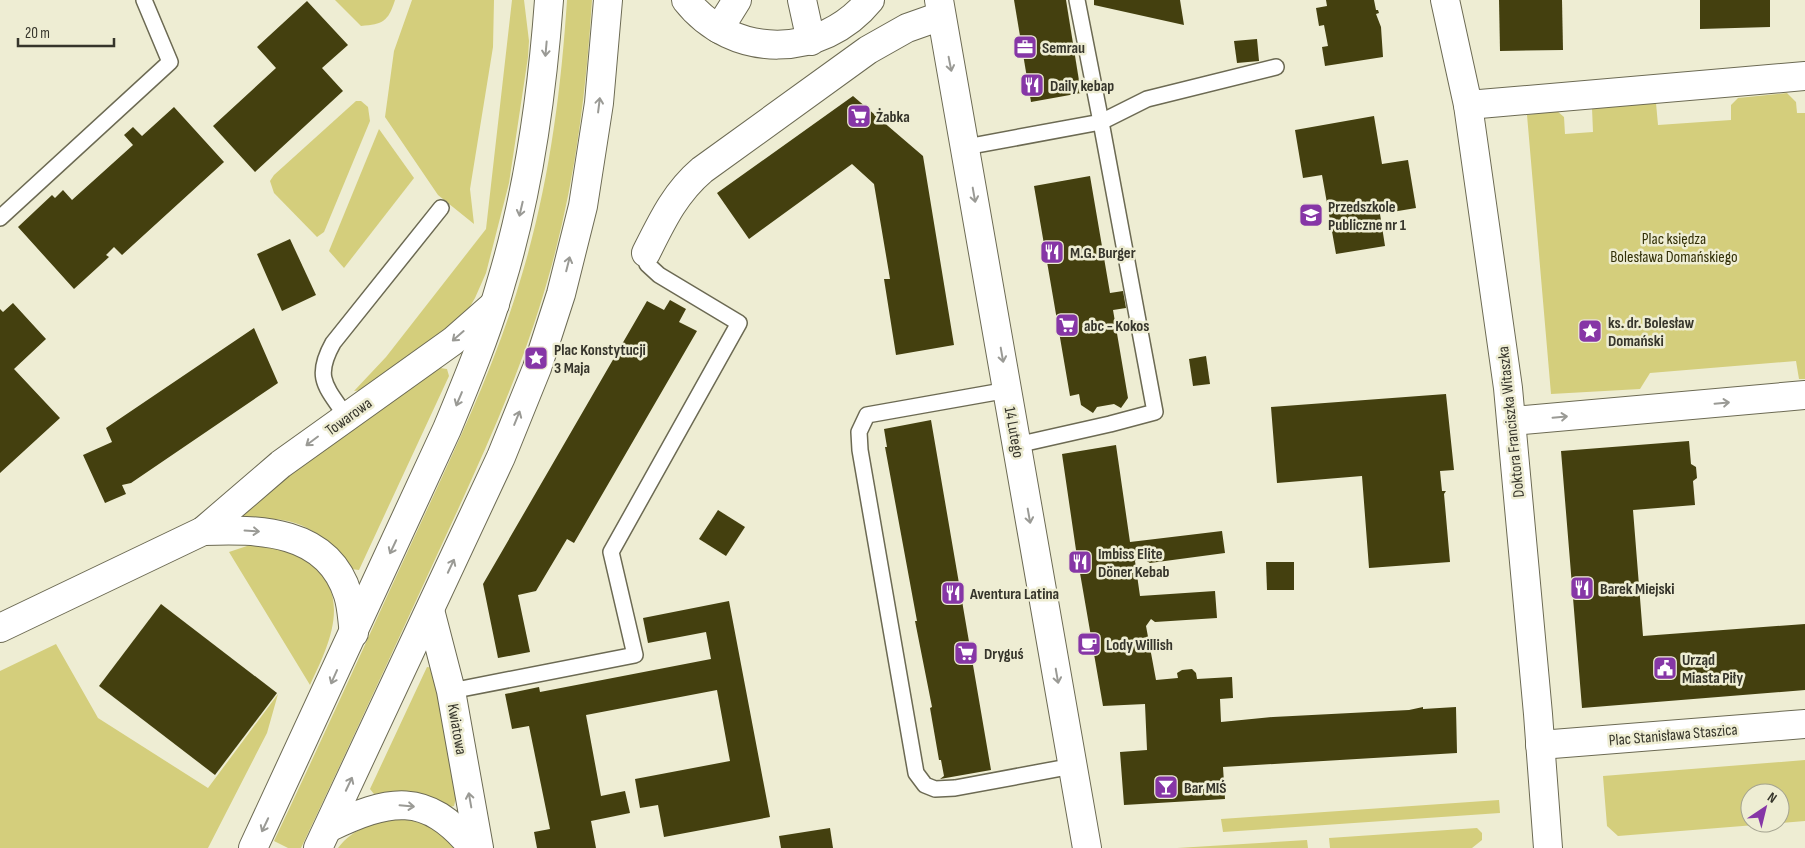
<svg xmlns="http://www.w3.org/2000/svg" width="1805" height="848" font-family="'Sofia Sans Condensed',sans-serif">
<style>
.green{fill:#d4ce7c;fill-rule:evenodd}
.building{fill:#44400f}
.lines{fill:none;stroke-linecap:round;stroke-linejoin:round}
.lane-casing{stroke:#6c6a53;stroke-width:18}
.street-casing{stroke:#6c6a53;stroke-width:30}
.secondary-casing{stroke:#6c6a53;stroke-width:30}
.lane{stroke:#fff;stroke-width:15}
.street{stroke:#fff;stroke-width:28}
.secondary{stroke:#fff;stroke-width:28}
.oneway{stroke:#9a9a95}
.labels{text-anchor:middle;stroke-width:5;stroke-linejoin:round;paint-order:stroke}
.poi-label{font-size:16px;font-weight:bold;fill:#36352b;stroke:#eeedd3;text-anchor:start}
.park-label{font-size:16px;fill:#312e05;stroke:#eeedd3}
.street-label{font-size:16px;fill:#36352b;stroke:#eeedd3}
</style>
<rect width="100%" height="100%" fill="#eeedd3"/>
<g class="green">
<path d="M335,0H395C388,22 383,24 361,26Z"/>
<path d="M412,0H494L493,47L470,189L474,224L438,195L385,117L394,51Z"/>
<path d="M512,0H524L529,41L528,57L509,183L486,273L475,298L468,310L448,330L363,390L354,391L386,357L486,229Z"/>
<path d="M567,0H592C586,96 574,190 547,282C520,377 478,466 437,555C392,653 347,751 301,848H288L274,841C321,742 366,642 412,542C453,453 496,366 523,271C549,183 561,92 567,0Z"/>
<path d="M1787,93L1796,102L1797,113H1805V379H1799L1796,361L1650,373L1640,389L1551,394L1527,115L1557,111L1564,117L1565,134L1593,132L1592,108L1656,103L1658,125L1731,120V105L1738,98Z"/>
<path d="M356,101H361L368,107L370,121L324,232L317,237L274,193L270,181L274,175Z"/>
<path d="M379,129L414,178L344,268L329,251Z"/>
<path d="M440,368L447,369L449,376L359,570L351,569C319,527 293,513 240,521L234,512Z"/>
<path d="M253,544C265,546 289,547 298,552C304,555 308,561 313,565C352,599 328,647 310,685L229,552Z"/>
<path d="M56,644L98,718L208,788L278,694L267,733L208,848H0V671Z"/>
<path d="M427,667L434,668L456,798L454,806L450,807L395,792L374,794L370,789Z"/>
<path d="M1805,760V821L1618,836L1607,826L1603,776ZM1750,793H1780V823H1750Z"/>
<path d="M1499,800L1500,813L1223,832L1221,819Z"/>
<path d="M400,819C428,822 436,829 455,848H338C354,827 376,822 400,819Z"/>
<path d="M1477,828L1482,833V840L1472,848H1330L1329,838Z"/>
<path d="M1307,840L1308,848H1177Z"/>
</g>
<g class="building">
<path d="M1014,0H1066L1081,93L1031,102Z"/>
<path d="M1094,0H1180L1184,25L1094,5Z"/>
<path d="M1326,0H1374L1376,10H1378L1379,13L1376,14L1381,27L1383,57L1325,66L1322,47L1328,46L1324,25L1319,26L1316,8L1327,6Z"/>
<path d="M1499,0H1562L1563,50L1500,51Z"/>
<path d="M1700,0H1770V27L1700,29Z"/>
<path d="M307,1L348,45L322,68L343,91L255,172L213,126L276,68L257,47Z"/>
<path d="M1257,39L1259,61L1237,63L1234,41Z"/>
<path d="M853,96L923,156L954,345L896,355L884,279H890L874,184L852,164L749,239L717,193Z"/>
<path d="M174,107L224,162L122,255L114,247L106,255L109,257L74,289L18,227L52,195L55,198L63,190L72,200L133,145L124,135L133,127L142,136Z"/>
<path d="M1374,116L1382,164L1408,160L1416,208L1380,214L1385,246L1336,254L1322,175L1303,178L1295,130Z"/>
<path d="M1090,176L1110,293L1123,291L1126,308L1113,310L1128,398L1121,408L1114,404L1097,407L1093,413L1081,405L1079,394L1070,396L1034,186Z"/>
<path d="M290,239L316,295L282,311L257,254Z"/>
<path d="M670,300L686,309L679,322L697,331L574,543L567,539L536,591L518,595L530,652L498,658L483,584L647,301L664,310Z"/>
<path d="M13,303L46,339L14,369L60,418L0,473V309L3,312Z"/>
<path d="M254,328L278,383L131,483L122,485L126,494L105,503L83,455L112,442L106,428Z"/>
<path d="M1206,356L1210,384L1193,386L1189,359Z"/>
<path d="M1446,394L1454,470L1440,471L1442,491H1446L1444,494L1450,562L1369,568L1362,476L1277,483L1271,407Z"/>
<path d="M931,420L991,770L940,779L944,776L941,760H939L930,708L932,707L915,621H917L885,447H887L884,429Z"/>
<path d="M1689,441L1691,464L1696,467L1697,478L1693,481L1695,505L1633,510L1643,636L1805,624V690L1582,708L1561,451Z"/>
<path d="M1116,445L1130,542L1222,531L1225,553L1150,563L1138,556L1135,561L1140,596L1215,591L1217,618L1155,622L1151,619L1146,626L1156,680L1178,678L1177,673L1182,670L1192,669L1196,673L1197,679L1232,677L1233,698L1220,699L1221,722L1273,717L1409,710L1423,707V709L1456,707L1457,753L1223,767L1225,799L1124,805L1120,752L1147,750L1145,704L1103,706L1076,550L1062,454Z"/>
<path d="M718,510L745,527L726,556L699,539Z"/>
<path d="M1266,562H1294V590H1267Z"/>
<path d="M729,601L770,817L664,837L658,805L640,808L635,779L730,761L717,690L586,715L601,796L625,791L630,813L591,821L596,848H537L534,832L550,829L529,726L512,729L505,694L539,687L540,692L711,659L706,632L648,643L643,618Z"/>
<path d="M161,604L277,693L215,775L99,686Z"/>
<path d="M830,828L833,848H781L779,836Z"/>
</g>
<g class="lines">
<g class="lane-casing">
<g id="lane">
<path d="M966,147L1101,122L1077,0"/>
<path d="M0,218L170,62L144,0"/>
<path d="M1008,390L867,415L859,432L860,450L916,773L925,785L935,789L955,788L1073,766"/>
<path d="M346,416C325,386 314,377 333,343L441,208"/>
<path d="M1017,445L1110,424L1155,412L1101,122L1147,99L1276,67"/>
<path d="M451,691L635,655L611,552L739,323L659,275L647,264L646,253"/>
</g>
</g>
<g class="street-casing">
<g id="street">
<path d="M686,0C733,60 822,59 870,0"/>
<path d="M802,0L811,41"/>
<path d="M939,0L1087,848"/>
<path d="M1445,0L1468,105L1508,388L1538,714L1548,848"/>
<path d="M719,29L737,0"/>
<path d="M1468,105L1805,76"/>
<path d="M646,253C662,221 675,193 702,170L868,50L907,28L941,16"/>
<path d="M1512,421L1805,395"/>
<path d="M203,531C258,529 328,529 348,595C352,607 352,621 354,633"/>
<path d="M430,610L451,691L479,848"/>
<path d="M0,628L203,531L281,464L453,341L495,304"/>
<path d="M1540,745L1805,724"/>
<path d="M328,828C389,799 426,790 473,848"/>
</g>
</g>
<g class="secondary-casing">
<g id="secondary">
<path d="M253,848L447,429C467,381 487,333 501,283C529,191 542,96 549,0"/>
<path d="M318,848L501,457L537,368L561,294L583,206L599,103L608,0"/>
</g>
</g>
<use href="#lane" class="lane"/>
<use href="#street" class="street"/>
<use href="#secondary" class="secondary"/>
</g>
<defs><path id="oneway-shaft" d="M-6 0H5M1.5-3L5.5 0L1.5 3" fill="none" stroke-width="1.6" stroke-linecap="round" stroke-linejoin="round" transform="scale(1.25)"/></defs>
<g class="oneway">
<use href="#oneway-shaft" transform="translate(546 49) rotate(95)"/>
<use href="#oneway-shaft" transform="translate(950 64) rotate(79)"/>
<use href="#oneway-shaft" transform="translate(599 105) rotate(-83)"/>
<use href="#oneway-shaft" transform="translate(974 195) rotate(80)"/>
<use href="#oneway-shaft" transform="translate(521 209) rotate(103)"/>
<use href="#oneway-shaft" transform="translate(568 264) rotate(-76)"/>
<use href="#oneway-shaft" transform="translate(458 336) rotate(139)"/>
<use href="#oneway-shaft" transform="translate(1002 355) rotate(80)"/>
<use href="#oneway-shaft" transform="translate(459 399) rotate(113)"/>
<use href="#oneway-shaft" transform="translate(1722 403) rotate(-5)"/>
<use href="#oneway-shaft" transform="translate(1560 417) rotate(-5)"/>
<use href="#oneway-shaft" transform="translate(517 418) rotate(-68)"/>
<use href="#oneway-shaft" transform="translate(312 441) rotate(143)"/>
<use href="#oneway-shaft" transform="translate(1029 516) rotate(80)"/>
<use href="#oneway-shaft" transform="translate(252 531) rotate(4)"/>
<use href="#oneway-shaft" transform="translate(393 547) rotate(115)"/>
<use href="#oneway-shaft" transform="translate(451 566) rotate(-65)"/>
<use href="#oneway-shaft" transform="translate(1057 676) rotate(80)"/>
<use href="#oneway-shaft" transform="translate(334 677) rotate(114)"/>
<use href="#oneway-shaft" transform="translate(349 784) rotate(-65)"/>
<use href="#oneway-shaft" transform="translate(470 800) rotate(-100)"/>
<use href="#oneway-shaft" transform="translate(407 806) rotate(5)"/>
<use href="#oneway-shaft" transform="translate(265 825) rotate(115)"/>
</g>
<defs>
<g id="office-square" transform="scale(1.25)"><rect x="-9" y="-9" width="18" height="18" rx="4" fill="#8636a6" stroke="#eeedd3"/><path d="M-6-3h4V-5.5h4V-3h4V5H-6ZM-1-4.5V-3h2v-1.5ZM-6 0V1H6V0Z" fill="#fff"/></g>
<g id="restaurant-square" transform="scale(1.25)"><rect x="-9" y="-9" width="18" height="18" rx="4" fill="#8636a6" stroke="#eeedd3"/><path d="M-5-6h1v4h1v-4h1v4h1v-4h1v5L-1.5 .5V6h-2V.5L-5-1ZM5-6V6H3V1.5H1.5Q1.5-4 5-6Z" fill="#fff"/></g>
<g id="supermarket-square" transform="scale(1.25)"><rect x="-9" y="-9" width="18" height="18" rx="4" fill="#8636a6" stroke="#eeedd3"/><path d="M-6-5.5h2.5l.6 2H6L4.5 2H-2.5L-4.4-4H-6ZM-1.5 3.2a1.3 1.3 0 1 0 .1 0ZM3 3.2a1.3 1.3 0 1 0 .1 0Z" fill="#fff"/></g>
<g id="school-square" transform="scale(1.25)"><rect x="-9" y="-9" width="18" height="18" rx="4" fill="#8636a6" stroke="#eeedd3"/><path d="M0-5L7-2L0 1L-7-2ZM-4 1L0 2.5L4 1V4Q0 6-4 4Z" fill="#fff"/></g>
<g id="sight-square" transform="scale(1.25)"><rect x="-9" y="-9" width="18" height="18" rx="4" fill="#8636a6" stroke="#eeedd3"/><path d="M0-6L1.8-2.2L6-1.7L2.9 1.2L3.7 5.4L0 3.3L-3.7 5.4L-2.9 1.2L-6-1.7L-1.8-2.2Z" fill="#fff"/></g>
<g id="cafe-square" transform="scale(1.25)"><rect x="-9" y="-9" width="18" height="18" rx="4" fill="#8636a6" stroke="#eeedd3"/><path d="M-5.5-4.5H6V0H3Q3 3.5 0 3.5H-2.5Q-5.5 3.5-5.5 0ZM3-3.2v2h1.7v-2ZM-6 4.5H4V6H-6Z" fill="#fff"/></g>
<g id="civic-square" transform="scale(1.25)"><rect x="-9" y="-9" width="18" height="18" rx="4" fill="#8636a6" stroke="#eeedd3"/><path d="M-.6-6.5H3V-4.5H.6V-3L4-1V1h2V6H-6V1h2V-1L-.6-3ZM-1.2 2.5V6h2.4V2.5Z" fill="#fff"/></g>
<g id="bar-square" transform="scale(1.25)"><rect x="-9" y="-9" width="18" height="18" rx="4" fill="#8636a6" stroke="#eeedd3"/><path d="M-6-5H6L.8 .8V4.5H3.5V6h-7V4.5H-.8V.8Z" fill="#fff"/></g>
</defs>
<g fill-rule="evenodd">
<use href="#office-square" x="1025" y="47"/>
<use href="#restaurant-square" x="1032" y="85"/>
<use href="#supermarket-square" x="859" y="116"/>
<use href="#school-square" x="1311" y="215"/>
<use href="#restaurant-square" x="1052" y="252"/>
<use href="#supermarket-square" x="1067" y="325"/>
<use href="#sight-square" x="1590" y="331"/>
<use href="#sight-square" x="536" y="358"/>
<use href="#restaurant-square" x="1080" y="562"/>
<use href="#restaurant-square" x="1582" y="588"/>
<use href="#restaurant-square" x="953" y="593"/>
<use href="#cafe-square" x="1089" y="644"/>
<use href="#supermarket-square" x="966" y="653"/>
<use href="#civic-square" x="1665" y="668"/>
<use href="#bar-square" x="1166" y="787"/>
</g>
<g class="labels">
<g class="poi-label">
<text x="1042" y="53">Semrau</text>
<text x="1050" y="91">Daily kebap</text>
<text x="876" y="122">Żabka</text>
<text x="1328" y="212">Przedszkole<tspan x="1328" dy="18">Publiczne nr 1</tspan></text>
<text x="1070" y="258">M.G. Burger</text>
<text x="1608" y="328">ks. dr. Bolesław<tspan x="1608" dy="18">Domański</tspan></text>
<text x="1084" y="331">abc - Kokos</text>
<text x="554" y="355">Plac Konstytucji<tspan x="554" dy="18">3 Maja</tspan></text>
<text x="1098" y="559">Imbiss Elite<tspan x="1098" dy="18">Döner Kebab</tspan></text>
<text x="1600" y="594">Barek Miejski</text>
<text x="970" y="599">Aventura Latina</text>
<text x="1106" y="650">Lody Willish</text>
<text x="984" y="659">Dryguś</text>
<text x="1682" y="665">Urząd<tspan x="1682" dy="18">Miasta Piły</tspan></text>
<text x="1184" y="793">Bar MIŚ</text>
</g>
<g class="park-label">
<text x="1674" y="244">Plac księdza<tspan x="1674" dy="18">Bolesława Domańskiego</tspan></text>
</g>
<g class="street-label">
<text transform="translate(348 416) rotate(-36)" y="6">Towarowa</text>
<text transform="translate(1510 422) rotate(-96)" y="6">Doktora Franciszka Witaszka</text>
<text transform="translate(1015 432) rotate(80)" y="6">14 Lutego</text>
<text transform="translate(458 729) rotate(80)" y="6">Kwiatowa</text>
<text transform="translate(1673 734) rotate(-5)" y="6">Plac Stanisława Staszica</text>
</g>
</g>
<g transform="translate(1765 808) rotate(35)"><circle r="24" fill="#eeedd3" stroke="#a4a390"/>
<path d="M0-4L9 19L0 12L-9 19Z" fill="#8636a6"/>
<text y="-8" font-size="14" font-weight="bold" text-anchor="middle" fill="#36352b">N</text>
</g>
<path d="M18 38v8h96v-8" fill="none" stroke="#36352b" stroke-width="2.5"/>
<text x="25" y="38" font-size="15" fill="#36352b" stroke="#eeedd3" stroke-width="4" paint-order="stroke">20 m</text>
</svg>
